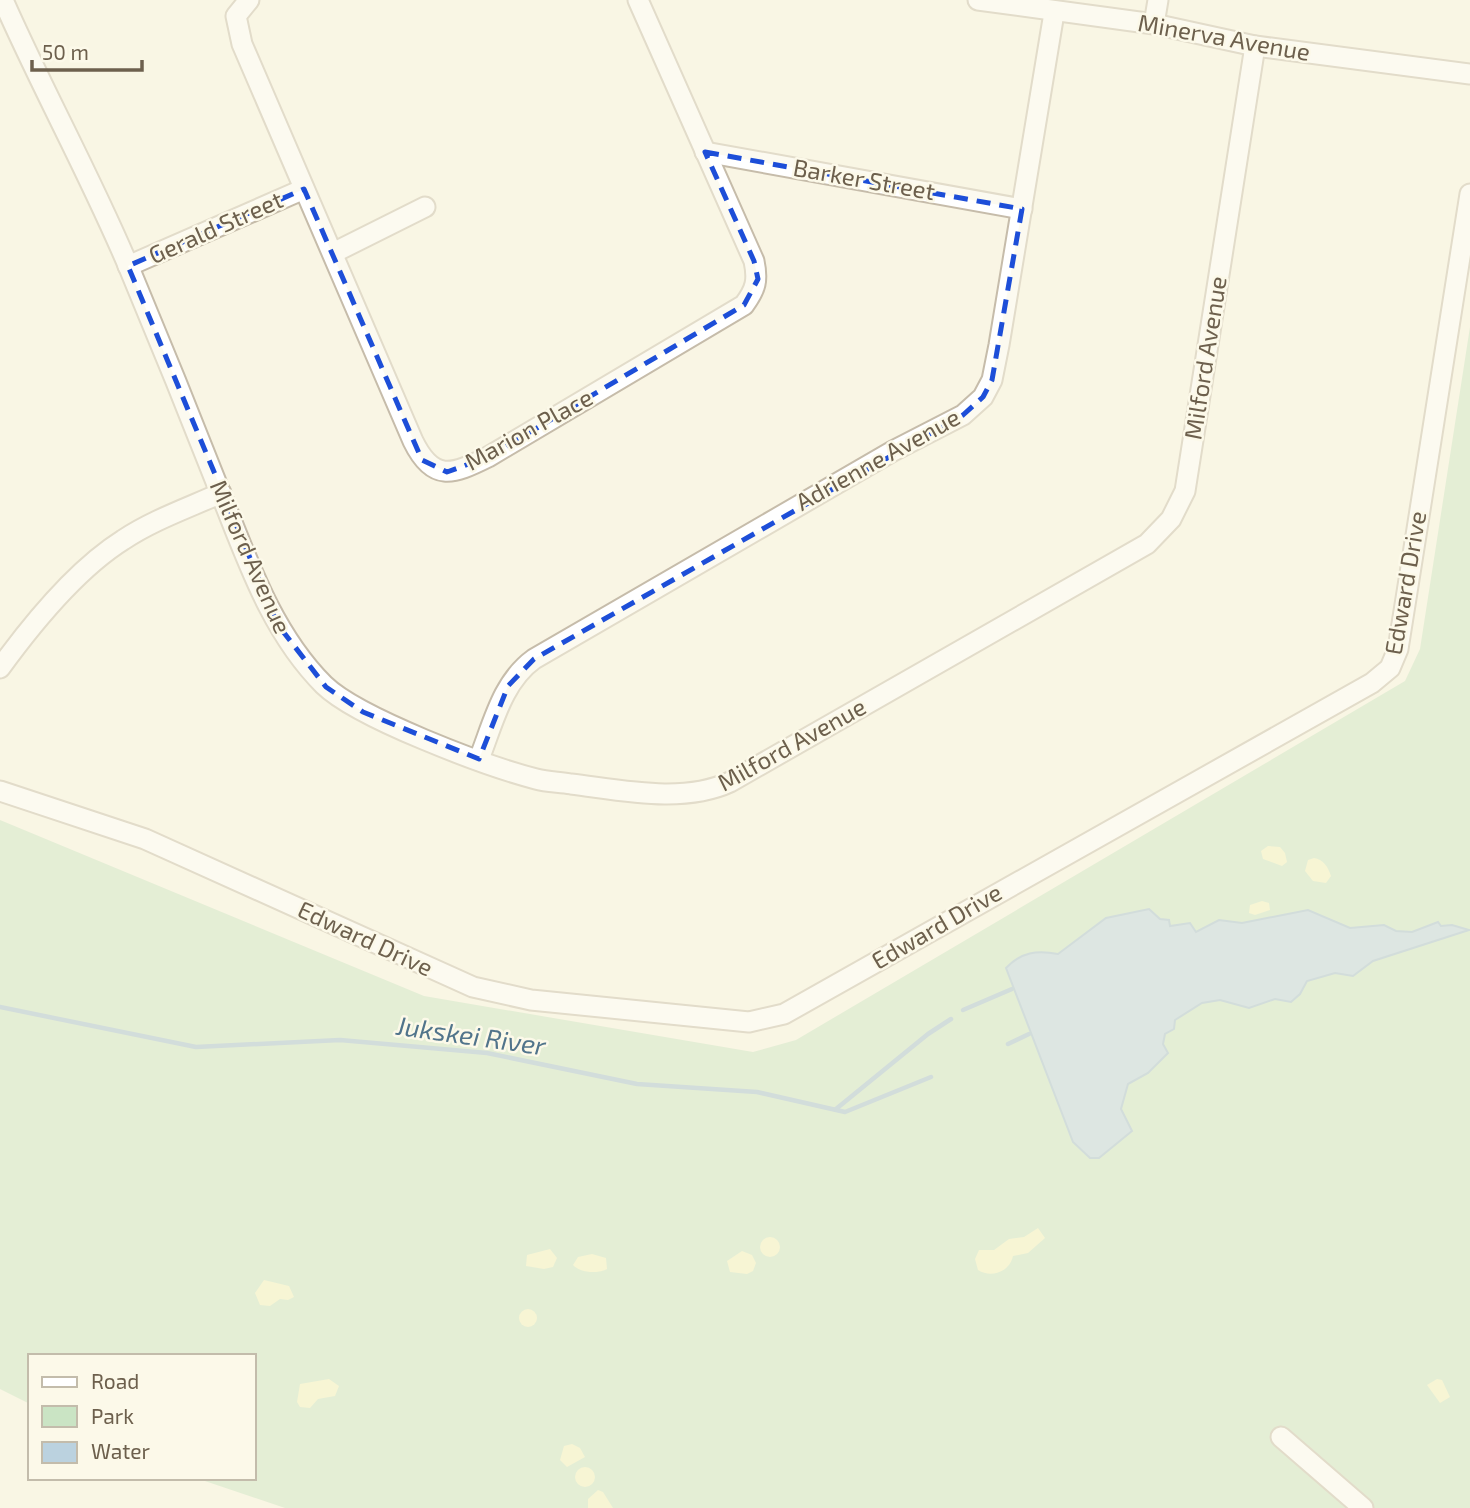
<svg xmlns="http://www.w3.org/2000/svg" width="1470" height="1508" font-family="'Exo 2',sans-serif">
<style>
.green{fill:#cae4c4}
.sand{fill:#f4f4c2}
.water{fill:#bbd2df;stroke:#a3bed0;stroke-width:2}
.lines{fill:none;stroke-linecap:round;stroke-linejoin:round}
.stream{stroke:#a3bed0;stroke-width:4.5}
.minor-casing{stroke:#c6bcaa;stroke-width:23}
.minor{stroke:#fff;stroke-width:19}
.marked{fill:none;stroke:#1d4ed8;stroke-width:5;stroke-dasharray:14 9;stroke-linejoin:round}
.labels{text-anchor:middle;stroke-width:5;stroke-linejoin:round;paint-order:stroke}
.street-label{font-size:24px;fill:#6d604d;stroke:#fcf9e9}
.water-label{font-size:26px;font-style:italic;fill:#51748b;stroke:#fcf9e9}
</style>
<rect width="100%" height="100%" fill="#f9f5e4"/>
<path class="green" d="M1470,327V1508H285L196,1478H254V1356H30V1404L0,1389V820L424,996L753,1052L796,1040L1405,681L1420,649Z"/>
<g class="sand">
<path d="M1268,846L1280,847L1285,853L1287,862L1282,866L1263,859L1261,851Z"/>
<path d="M1314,858C1323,859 1328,867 1331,876L1326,883L1313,881L1305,871L1308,860Z"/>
<path d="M1262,901L1269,903L1270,910L1255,915L1249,913L1250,905Z"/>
<path d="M1038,1228L1045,1238L1028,1253L1013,1256C1010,1271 992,1279 978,1270L975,1259L979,1250H994L1009,1239L1024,1237Z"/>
<circle cx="770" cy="1247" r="10"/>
<path d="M550,1249L557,1258L553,1267L544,1269L526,1266L527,1255Z"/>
<path d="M742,1251L752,1255L756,1263L753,1271L747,1274L730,1272L727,1261Z"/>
<path d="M592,1254L606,1258L607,1269C598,1274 580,1273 573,1265L578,1257Z"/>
<path d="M264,1280L289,1286L294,1297L288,1300L280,1299L270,1306L260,1305L255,1293Z"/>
<circle cx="528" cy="1318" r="9"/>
<path d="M329,1379L339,1386L335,1396L318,1399L310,1408L300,1407L297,1402L300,1384Z"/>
<path d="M1437,1379L1442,1380L1450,1397L1440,1403L1427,1385Z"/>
<path d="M572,1444L580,1448L585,1457L567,1467L560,1460L564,1446Z"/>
<circle cx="585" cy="1477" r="10"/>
<path d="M598,1490L603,1492L613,1508H588V1499Z"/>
</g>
<path class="water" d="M1149,909L1160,919L1169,920L1170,926L1190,923L1196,932L1219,920L1242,923L1308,910L1350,928L1384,925L1396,931L1412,932L1438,922L1441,926L1452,925L1469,930L1373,961L1353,976L1335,973L1307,981L1300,994L1291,1002L1275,999L1249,1008L1220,1000L1202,1003L1175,1020L1174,1029L1165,1034L1163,1044L1168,1053L1148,1073L1128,1084L1121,1109L1132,1131L1099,1158H1090L1073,1142L1006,968C1021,952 1037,950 1058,954L1106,918Z"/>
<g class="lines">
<g class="stream">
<path d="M0,1007L196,1047L340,1040L487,1053L637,1084L757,1092L845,1112L931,1077"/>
<path d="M963,1010L1012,989"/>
<path d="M1008,1044L1029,1034"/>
<path d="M836,1109L928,1034L951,1019"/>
</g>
<g class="minor-casing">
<g id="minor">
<path d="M3,0C43,91 92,179 130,270C161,344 191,418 220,492C247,559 271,632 324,685C358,718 486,766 536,779C547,782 559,782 571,784C621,790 683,804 730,782L1147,544L1171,519L1185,491L1255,46"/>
<path d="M249,0L236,16L242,44L413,441C433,482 452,475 488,457L744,305C756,289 758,280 754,261L638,0"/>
<path d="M978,0L1154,24L1255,46L1470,74"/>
<path d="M1154,24L1158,0"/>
<path d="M705,152L1022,209"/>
<path d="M333,253L425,207"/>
<path d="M128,266L304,189"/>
<path d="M0,668C32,624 77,569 123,540C153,520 188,508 221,493"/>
<path d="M479,759C493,724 502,682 534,659L893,451L963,415L983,397L992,380L999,345L1054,13"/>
<path d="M0,791L145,839L473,987L531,1000L749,1022L784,1014L1372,683L1390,668L1398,649L1470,194"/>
<path d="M1281,1437L1363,1508"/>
</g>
</g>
<use href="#minor" class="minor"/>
</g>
<path d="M0 0H1470V1508H0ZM705,152L1022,209L992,380L983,397L963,415L534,659L508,686L479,759L363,712L326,687L278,625L128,266L304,189L422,460L447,472L488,457L744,305L758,279L754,261Z" fill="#f9f5e4" fill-opacity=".55" fill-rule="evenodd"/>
<path class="marked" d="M705,152L1022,209L992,380L983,397L963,415L534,659L508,686L479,759L363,712L326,687L278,625L128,266L304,189L422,460L447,472L488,457L744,305L758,279L754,261Z"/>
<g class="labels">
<g class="street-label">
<text transform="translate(1224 38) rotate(10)" y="8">Minerva Avenue</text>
<text transform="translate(864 180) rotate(10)" y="8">Barker Street</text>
<text transform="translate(216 228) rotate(-24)" y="8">Gerald Street</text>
<text transform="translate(1206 358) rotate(-81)" y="8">Milford Avenue</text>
<text transform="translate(529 430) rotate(-29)" y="8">Marion Place</text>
<text transform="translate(878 460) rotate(-29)" y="8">Adrienne Avenue</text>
<text transform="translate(250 557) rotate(66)" y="8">Milford Avenue</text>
<text transform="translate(1406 583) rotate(-80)" y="8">Edward Drive</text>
<text transform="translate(792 745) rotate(-29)" y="8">Milford Avenue</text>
<text transform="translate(937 927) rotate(-30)" y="8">Edward Drive</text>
<text transform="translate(365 939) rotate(25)" y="8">Edward Drive</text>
</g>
<g class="water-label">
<text transform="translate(471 1036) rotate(8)" y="9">Jukskei River</text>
</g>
</g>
<rect x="28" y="1354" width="228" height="126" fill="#fcf9e9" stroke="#c3bcab" stroke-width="2"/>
<rect x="42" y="1377" width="35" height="10" fill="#ffffff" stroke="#c3bcab" stroke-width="2"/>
<text x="91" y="1389" font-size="21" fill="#6d604d">Road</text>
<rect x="42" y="1406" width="35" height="21" fill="#cae4c4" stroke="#c3bcab" stroke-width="2"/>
<text x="91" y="1424" font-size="21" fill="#6d604d">Park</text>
<rect x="42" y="1442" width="35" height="21" fill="#bbd2df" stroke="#c3bcab" stroke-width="2"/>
<text x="91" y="1459" font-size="21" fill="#6d604d">Water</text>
<path d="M32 60v10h110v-10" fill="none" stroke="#6d604d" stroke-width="3.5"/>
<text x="42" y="60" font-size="21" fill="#6d604d" stroke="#fcf9e9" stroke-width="5" paint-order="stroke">50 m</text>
</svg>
